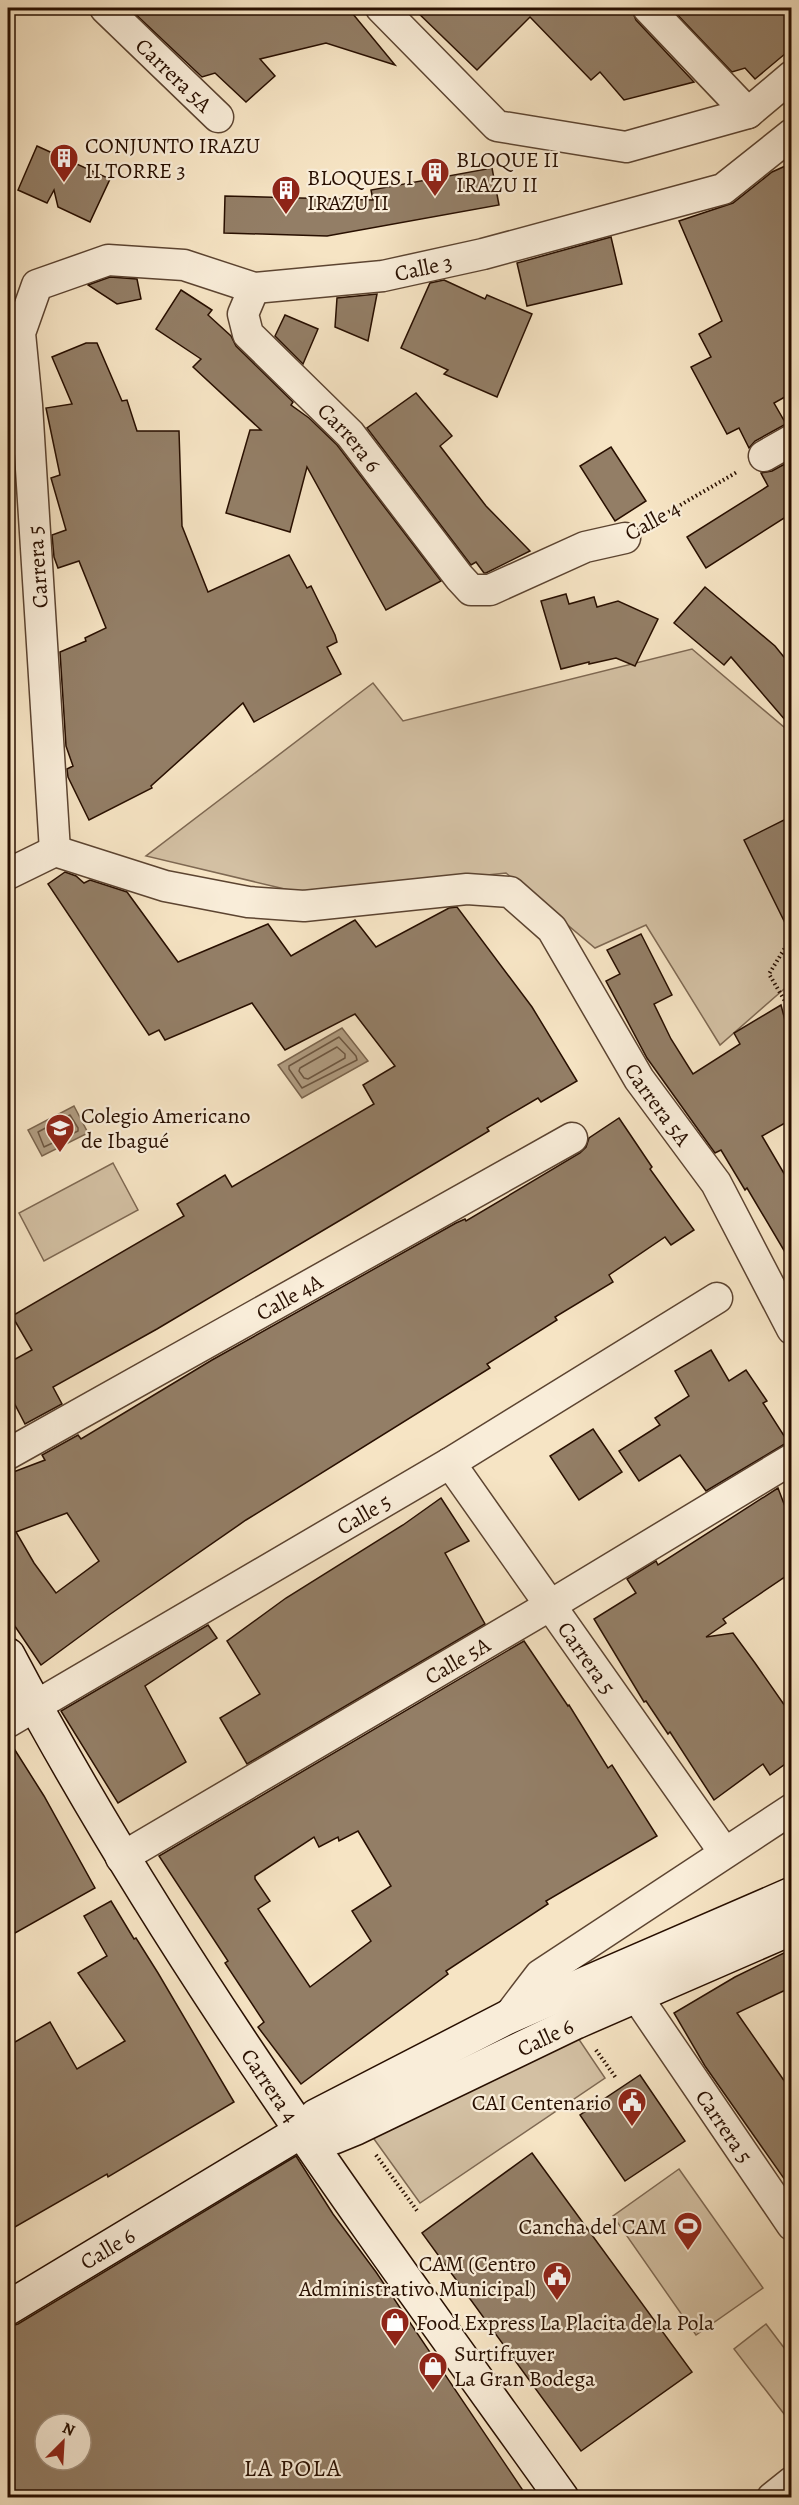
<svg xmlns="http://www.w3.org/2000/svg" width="799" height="2505" font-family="Alegreya,serif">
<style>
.green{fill:#d3c0a3;stroke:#7e6852;stroke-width:1.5}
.water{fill:#b09c81;stroke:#7a644d;stroke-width:1.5}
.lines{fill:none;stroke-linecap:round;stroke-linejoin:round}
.shore{stroke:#6c5640;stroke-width:1.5}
.building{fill:#937e66;stroke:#280f00;stroke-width:1.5;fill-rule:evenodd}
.street-casing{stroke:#5c4431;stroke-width:33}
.secondary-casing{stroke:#280f00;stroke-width:36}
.path{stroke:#280f00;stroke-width:4;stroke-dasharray:1.5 3;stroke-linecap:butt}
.street{stroke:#f9edd9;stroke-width:30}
.secondary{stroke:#f9edd9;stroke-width:33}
.labels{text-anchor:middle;stroke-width:4.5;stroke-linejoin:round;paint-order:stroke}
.street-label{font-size:22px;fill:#280f00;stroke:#f9edd9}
.poi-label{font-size:22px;fill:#280f00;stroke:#f9edd9;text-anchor:start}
.neighbourhood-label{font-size:24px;letter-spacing:1.5px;fill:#280f00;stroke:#f9edd9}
</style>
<rect width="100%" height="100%" fill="#f6e4c4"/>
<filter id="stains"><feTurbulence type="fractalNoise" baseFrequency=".00333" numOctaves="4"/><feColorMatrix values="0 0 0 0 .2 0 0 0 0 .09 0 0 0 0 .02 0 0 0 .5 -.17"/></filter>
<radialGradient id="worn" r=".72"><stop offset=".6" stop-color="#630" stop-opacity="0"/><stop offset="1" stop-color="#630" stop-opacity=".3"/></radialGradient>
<g class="green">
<path d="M692,649L785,728L791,763V983L720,1045L646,925L595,948L506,873L306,894L146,856L373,683L403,721Z"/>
<path d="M113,1163L138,1210L44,1261L19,1213Z"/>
<path d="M574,2032L605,2078L420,2203L369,2132Z"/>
<path d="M679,2169L763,2288L696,2335L613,2216Z"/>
<path d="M766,2324L791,2357V2423L734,2349Z"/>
</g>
<g class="water">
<path d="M342,1028L368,1061L302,1098L278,1065Z"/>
<path d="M74,1106L88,1133L42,1156L28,1130Z"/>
</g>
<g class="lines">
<g class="shore">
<path d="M339,1037L356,1056L357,1060L302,1088L289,1069V1066Z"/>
<path d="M337,1047L345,1054V1058L308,1079L304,1078L299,1071L300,1068Z"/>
<path d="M70,1115L78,1128V1131L44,1147L38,1132Z"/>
</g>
</g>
<g class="building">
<path d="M129,8H348L395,65L326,43L260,59L275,76L246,102L215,73L202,77Z"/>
<path d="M413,8H631L636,20L694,82L624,100L600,72L591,80L530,17L477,70Z"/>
<path d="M671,8H792V48L755,79L745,68L732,72Z"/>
<path d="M37,146L110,179L90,222L58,207L54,190L47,203L18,190Z"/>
<path d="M792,163V393L774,403L786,424L755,441L749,448L739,428L727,434L691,367L711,357L699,334L722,321L679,221L733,203L772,172Z"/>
<path d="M492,168L499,205L327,236L224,233L225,196L373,200L371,190Z"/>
<path d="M611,237L622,284L527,306L517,263Z"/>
<path d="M110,277L137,279L141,299L117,304L88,285Z"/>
<path d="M444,280L485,299L487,295L532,314L497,397L444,374L448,370L401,348L430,283Z"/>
<path d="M181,290L212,310L208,315L231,336L236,346L293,402L291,405L309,418L337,445L441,581L386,610L307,467L290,532L226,513L250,430H261L193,367L201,359L156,329Z"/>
<path d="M377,294L368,341L335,327L337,298Z"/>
<path d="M285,315L318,329L303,364L275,336Z"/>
<path d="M86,343H97L122,401L127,400L137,431H179L182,526L208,592L289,555L307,588L311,586L335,635L337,642L327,647L341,674L254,722L243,703L151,786L152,788L89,820L68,777L67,769L73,766L66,746L60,652L86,641L85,638L106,628L79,561L58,568L54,557L52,535L66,530L51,478L60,475L46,408L72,404L52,357Z"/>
<path d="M416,393L452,436L440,446L486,506L530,551L486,573H484L476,562L471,565L367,428Z"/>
<path d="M611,447L646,501L615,521L580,466Z"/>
<path d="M792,460V532L784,518L706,568L687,537L768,486L761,473L772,471Z"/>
<path d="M705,587L775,646L792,667V728L731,657L724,665L674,623Z"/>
<path d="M566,594L569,604L594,597L597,607L618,601L658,619L635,666L616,658L589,664V662L561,669L541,601Z"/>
<path d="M792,816V937L744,840Z"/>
<path d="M65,872L76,876L84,883L90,880L127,892L178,962L268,924L291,956L355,920L376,947L449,908L457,907L532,1007L577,1081L541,1102L538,1098L487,1128L489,1131L349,1215L157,1329L53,1387L62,1404L25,1424L8,1391V1363L32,1350L12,1316L184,1216L177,1204L225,1175L232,1187L374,1104L363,1085L395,1066L355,1014L285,1050L252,1003L165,1040L159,1030L149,1035L48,884Z"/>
<path d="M641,934L672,995L654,1004L671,1039L693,1074L740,1044L734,1033L781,1005L792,1047V1119L762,1136L792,1187V1264L747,1188L745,1190L721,1150L715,1153L647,1058L606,981L620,974L607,950Z"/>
<path d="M619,1118L652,1167L650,1169L694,1230L671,1245L665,1237L609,1275L613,1282L555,1317L557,1320L487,1364L490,1368L246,1520L109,1615L41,1665L8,1616V1474L45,1460L42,1455L78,1435L81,1439L212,1360L456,1223L465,1219L466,1221L580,1153L586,1147L589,1138ZM67,1513L99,1561L56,1593L34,1563L16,1532Z"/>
<path d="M711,1350L729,1381L746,1370L767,1401L763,1403L788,1442L706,1491L680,1455L639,1481L619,1451L660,1425L655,1418L689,1396L675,1371Z"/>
<path d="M593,1429L622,1472L579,1500L550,1456Z"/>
<path d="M778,1488L792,1525V1572L723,1619L726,1623L706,1637L733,1633L755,1663L792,1716V1759L770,1775L763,1764L714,1800L670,1732L668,1734L646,1701L644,1702L594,1619L636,1593L627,1579L656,1561L658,1565Z"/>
<path d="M441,1498L469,1541L445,1553L485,1624L247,1764L220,1718L260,1694L227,1641L286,1598L403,1525Z"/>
<path d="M208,1625L217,1638L145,1686L186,1762L118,1803L61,1711Z"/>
<path d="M524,1641L568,1706L569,1705L608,1768L612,1765L657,1836L546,1901L548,1904L446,1971L448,1974L301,2084L258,2027L264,2022L225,1963L228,1961L159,1856ZM358,1831L391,1886L352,1911L371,1941L310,1987L258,1909L270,1901L255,1879V1876L314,1837L319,1847L338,1837L339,1841Z"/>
<path d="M8,1739L44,1796L95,1888L8,1937Z"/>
<path d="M111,1901L134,1939L136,1938L158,1973L234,2102L108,2177L107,2174L8,2231V2046L50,2022L77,2069L125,2041L78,1973L107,1956L84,1916Z"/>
<path d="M792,1949V1987L737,2013L792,2092V2190L705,2066L674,2013L735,1977Z"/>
<path d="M640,2075L685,2141L625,2181L580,2115Z"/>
<path d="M532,2153L692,2372L581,2451L422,2233Z"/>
<path d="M296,2156L333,2214L376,2272L528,2498H8V2327L18,2324ZM45,2424H81V2460H45Z"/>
</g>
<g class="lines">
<g class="street-casing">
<g id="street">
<path id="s1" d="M105,8L218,117"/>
<path d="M381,8L497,126L626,147L748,113L792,76"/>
<path d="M648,8L748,113"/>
<path id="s2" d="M254,288L243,314L248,334L350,434L459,577L471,590H490L585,547L625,538"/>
<path d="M764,456L792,440"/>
<path id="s3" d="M55,851L27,405L20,333L37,285L108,260L184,265L254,288L383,276L483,254L723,189L792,134"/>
<path id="s4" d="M55,851L165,886L248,902L304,906L467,889L510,892L552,929L639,1079L716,1183L792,1329"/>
<path d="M8,874L55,851"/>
<path id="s5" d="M8,1454L572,1138"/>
<path id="s6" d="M450,1463L724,1852"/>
<path id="s7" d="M8,1722L450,1463L717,1298"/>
<path id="s8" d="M121,1858L549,1606L792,1459"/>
<path id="s9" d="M637,1997L792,2225"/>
<path d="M508,2017L540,1975L792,1809"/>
<path d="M772,2498L792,2482"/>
</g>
</g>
<g class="secondary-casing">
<g id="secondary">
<path id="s10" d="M8,1655C165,1953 366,2224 562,2498"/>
<path id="s11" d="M300,2132L334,2137L356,2128L576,2022L792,1928"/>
<path id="s12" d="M8,2308L300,2132L316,2116L508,2017L792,1894"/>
</g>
</g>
<g class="path">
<path d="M653,521L737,472"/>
<path d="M792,944L785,948L769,974L792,1013"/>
<path d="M596,2050L616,2078"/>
<path d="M376,2155L418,2212"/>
</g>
<use href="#street" class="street"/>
<use href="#secondary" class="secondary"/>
</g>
<defs>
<g id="building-pin" transform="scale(1.5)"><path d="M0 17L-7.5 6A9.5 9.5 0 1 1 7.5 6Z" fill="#8f2418" stroke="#f9edd9"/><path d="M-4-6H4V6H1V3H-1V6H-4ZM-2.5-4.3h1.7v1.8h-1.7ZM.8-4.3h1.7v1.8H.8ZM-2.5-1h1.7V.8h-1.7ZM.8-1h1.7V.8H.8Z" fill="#fff"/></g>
<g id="school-pin" transform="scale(1.5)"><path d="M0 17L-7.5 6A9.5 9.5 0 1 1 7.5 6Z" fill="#8f2418" stroke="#f9edd9"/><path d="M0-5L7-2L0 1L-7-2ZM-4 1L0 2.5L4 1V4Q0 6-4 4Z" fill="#fff"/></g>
<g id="civic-pin" transform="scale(1.5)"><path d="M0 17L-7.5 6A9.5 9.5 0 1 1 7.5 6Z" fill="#8f2418" stroke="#f9edd9"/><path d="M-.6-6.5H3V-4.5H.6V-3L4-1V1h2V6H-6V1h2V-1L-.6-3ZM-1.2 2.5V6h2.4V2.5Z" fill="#fff"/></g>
<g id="stadium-pin" transform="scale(1.5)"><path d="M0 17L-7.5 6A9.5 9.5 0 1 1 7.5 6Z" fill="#8f2418" stroke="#f9edd9"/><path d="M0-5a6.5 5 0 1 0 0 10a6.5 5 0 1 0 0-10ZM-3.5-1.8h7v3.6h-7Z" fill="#fff"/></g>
<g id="shop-pin" transform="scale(1.5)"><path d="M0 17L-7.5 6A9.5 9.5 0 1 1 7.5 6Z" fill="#8f2418" stroke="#f9edd9"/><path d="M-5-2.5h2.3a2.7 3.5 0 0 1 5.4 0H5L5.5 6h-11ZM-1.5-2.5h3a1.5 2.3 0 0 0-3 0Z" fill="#fff"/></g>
</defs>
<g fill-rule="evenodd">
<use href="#building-pin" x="64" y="158"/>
<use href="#building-pin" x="435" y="172"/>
<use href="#building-pin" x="286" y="190"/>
<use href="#school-pin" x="60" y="1128"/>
<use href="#civic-pin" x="632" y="2102"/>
<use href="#stadium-pin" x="688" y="2226"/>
<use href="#civic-pin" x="557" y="2276"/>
<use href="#shop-pin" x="395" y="2322"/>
<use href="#shop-pin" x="433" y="2366"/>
</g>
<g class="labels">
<g class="street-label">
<text dy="8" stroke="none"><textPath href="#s1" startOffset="96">Carrera 5A</textPath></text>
<text dy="8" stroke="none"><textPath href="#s3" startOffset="966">Calle 3</textPath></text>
<text dy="8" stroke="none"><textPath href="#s2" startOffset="194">Carrera 6</textPath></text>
<text transform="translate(652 520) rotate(-29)" y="8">Calle 4</text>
<text transform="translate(37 567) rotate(-94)" y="8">Carrera 5</text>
<text dy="8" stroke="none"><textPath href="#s4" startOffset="724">Carrera 5A</textPath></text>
<text dy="8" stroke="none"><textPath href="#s5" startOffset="322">Calle 4A</textPath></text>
<text dy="8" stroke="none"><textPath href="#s7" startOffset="412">Calle 5</textPath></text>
<text dy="8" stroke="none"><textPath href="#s6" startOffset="238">Carrera 5</textPath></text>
<text dy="8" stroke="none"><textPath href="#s8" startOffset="390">Calle 5A</textPath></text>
<text dy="8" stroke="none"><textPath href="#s11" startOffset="268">Calle 6</textPath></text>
<text dy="8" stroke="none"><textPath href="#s10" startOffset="504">Carrera 4</textPath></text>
<text dy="8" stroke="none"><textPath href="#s9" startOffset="156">Carrera 5</textPath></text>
<text dy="8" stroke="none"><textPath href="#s12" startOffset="116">Calle 6</textPath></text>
</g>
<g class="poi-label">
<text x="85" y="153">CONJUNTO IRAZU<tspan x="85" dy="25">II TORRE 3</tspan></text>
<text x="456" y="167">BLOQUE II<tspan x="456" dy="25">IRAZU II</tspan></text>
<text x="307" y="185">BLOQUES I<tspan x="307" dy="25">IRAZU II</tspan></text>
<text x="81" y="1123">Colegio Americano<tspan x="81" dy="25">de Ibagué</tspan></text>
<text x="611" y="2110" text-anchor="end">CAI Centenario</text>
<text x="667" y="2234" text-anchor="end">Cancha del CAM</text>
<text x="536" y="2271" text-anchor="end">CAM (Centro<tspan x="536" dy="25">Administrativo Municipal)</tspan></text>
<text x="416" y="2330">Food Express La Placita de la Pola</text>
<text x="454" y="2361">Surtifruver<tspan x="454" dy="25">La Gran Bodega</tspan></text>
</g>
<g class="neighbourhood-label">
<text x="293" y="2476">LA POLA</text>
</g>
</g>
<rect width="799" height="2505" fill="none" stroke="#f6e4c4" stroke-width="30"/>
<rect x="9" y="9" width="781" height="2487" fill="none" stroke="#280f00" stroke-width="3"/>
<rect x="15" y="15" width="769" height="2475" fill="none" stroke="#280f00" stroke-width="1.5"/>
<g transform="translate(63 2442) rotate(24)"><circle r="28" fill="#f9edd9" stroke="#a59482" stroke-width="1.5"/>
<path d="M0-4.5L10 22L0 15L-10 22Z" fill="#8f2418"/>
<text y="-9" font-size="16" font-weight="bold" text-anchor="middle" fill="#280f00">N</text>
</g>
<rect width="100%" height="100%" filter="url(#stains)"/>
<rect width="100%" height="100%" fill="url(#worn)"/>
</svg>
